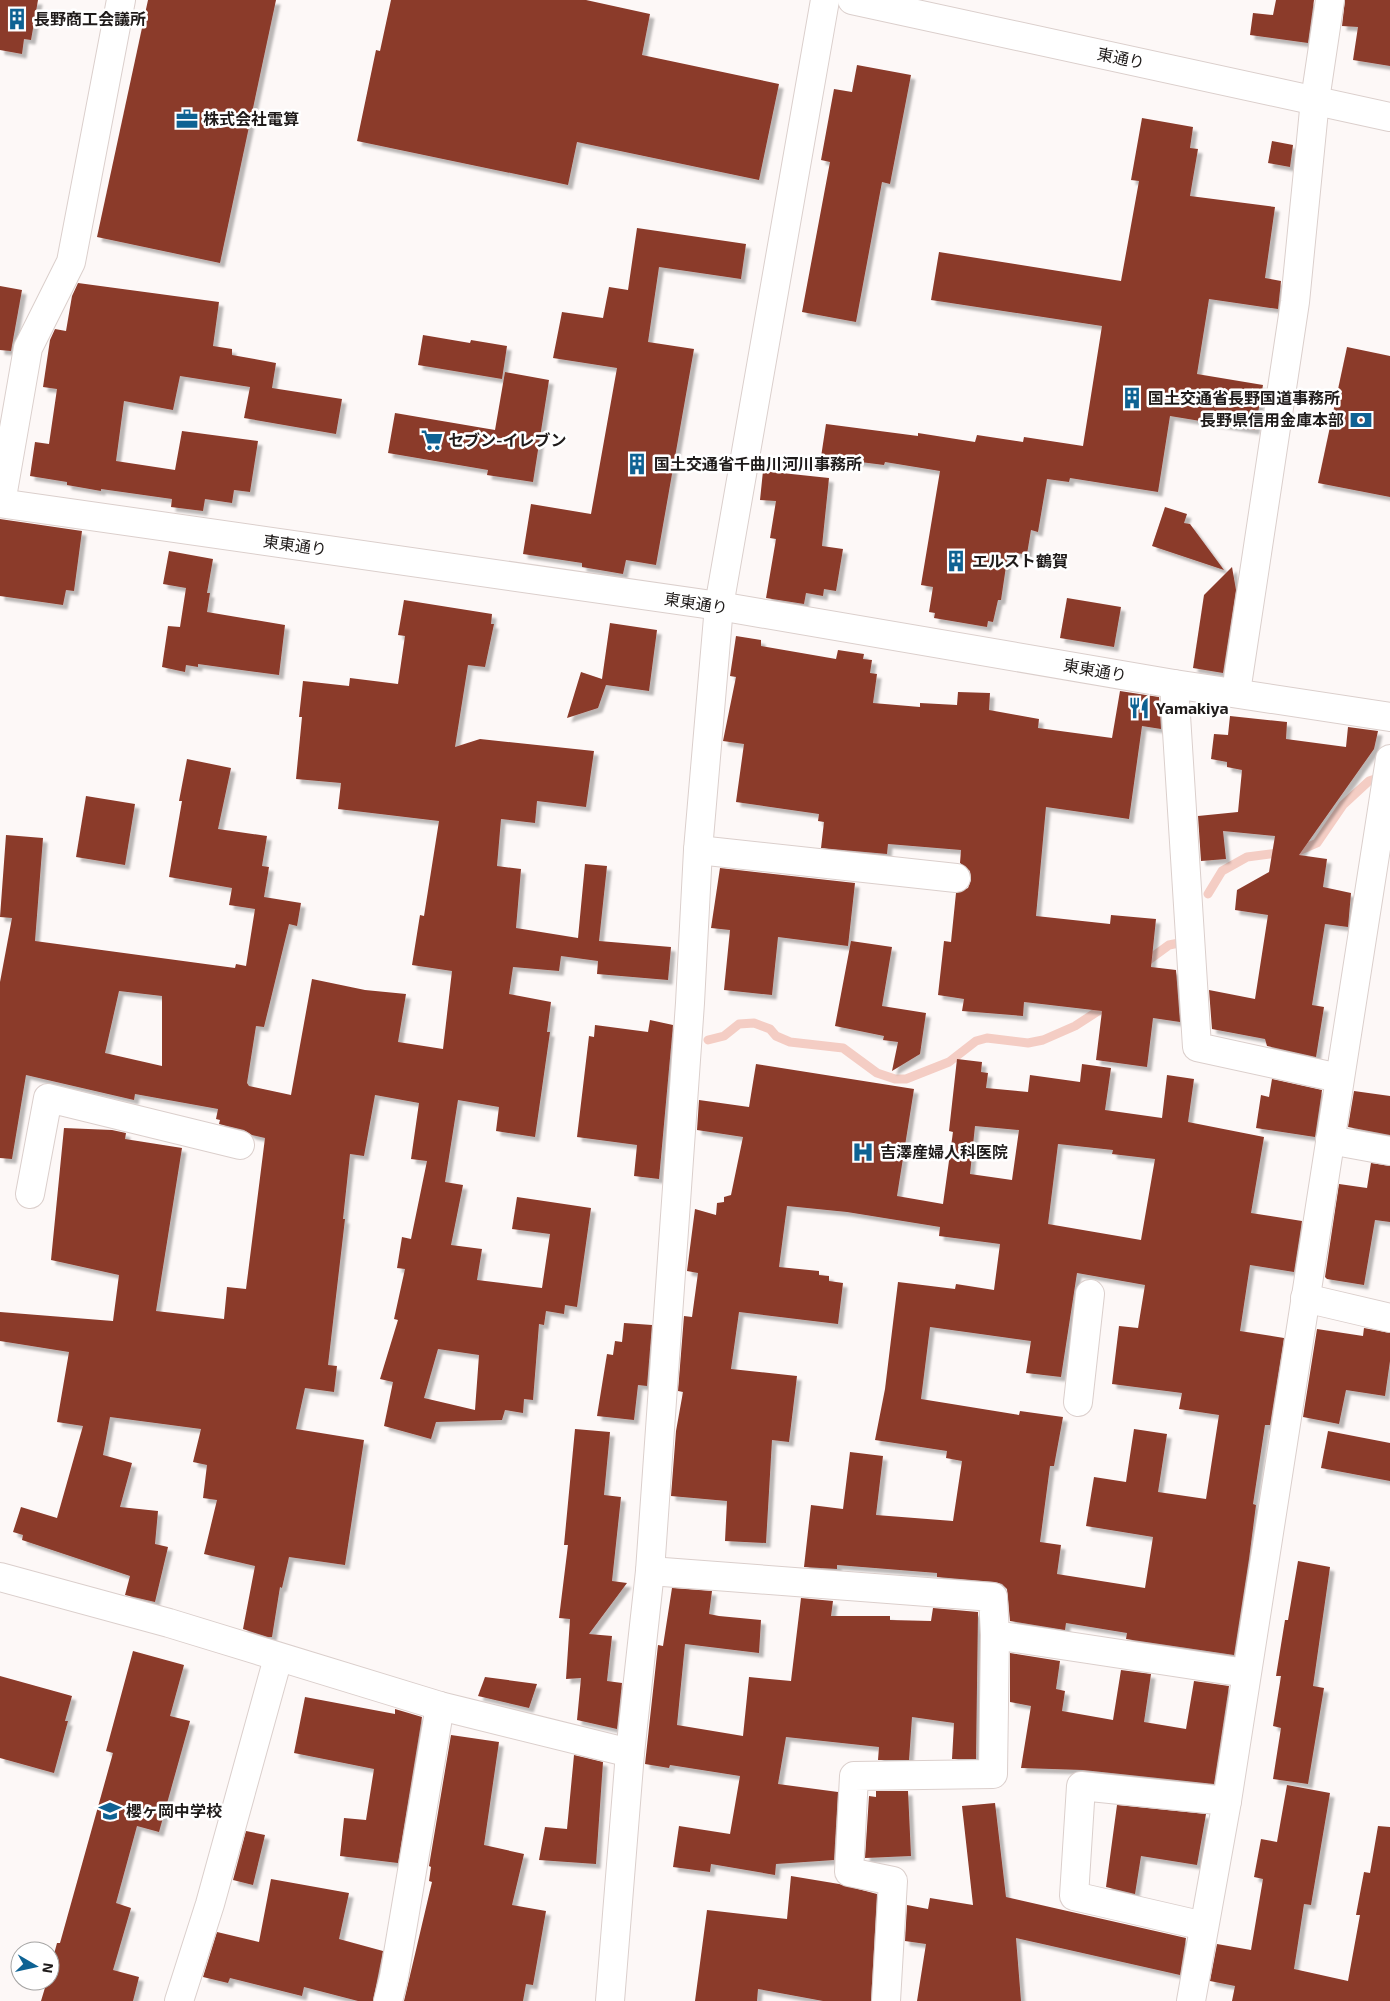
<svg xmlns="http://www.w3.org/2000/svg" width="1390" height="2001" font-family="'Exo 2','Noto Sans JP',sans-serif">
<style>
.lines{fill:none;stroke-linecap:round;stroke-linejoin:round}
.stream{stroke:#f4cdc4;stroke-width:9}
.building{fill:#8b3a2b;fill-rule:evenodd;filter:url(#shadow)}
.street-casing{stroke:#dbcfcc;stroke-width:30}
.secondary-casing{stroke:#dbcfcc;stroke-width:30}
.street{stroke:#fff;stroke-width:28}
.secondary{stroke:#fff;stroke-width:28}
.labels{text-anchor:middle;stroke-width:5;stroke-linejoin:round;paint-order:stroke}
.poi-label{font-size:16px;font-weight:bold;fill:#1f1b1a;stroke:#fff;text-anchor:start}
.street-label{font-size:16px;fill:#1f1b1a;stroke:#fff}
</style>
<defs>
<filter id="shadow"><feDropShadow dx="4.5" dy="4.5" stdDeviation="1" flood-color="#0004"/></filter>
</defs>
<rect width="100%" height="100%" fill="#fdf8f7"/>
<g class="lines">
<g class="stream">
<path d="M1208,894L1222,871L1247,857L1301,850L1317,843L1343,805L1369,781L1378,778"/>
<path d="M1143,964L1169,945L1184,942"/>
<path d="M708,1040L724,1036L739,1024L754,1023L770,1029L776,1036L790,1042L843,1048L877,1073L895,1079H906L949,1062L976,1041L987,1038L1028,1043L1043,1040L1075,1026L1109,1004"/>
</g>
</g>
<g class="building">
<path d="M0,0H38L31,40L24,39L22,54L0,50Z"/>
<path d="M148,0H276L220,263L97,237Z"/>
<path d="M391,0H586L650,14L642,55L779,84L759,180L577,142L568,185L357,141L376,50L380,51Z"/>
<path d="M1276,0H1314L1308,43L1250,35L1253,13L1273,15Z"/>
<path d="M1345,0H1390V66L1353,60L1358,27L1342,26Z"/>
<path d="M857,65L911,75L890,184L882,182L856,322L802,312L830,162L821,160L834,89L852,92Z"/>
<path d="M1142,118L1193,127L1190,148L1198,149L1190,196L1275,207L1265,278L1281,281L1278,309L1209,299L1197,374L1263,385L1255,430L1170,416L1158,492L1070,478L1069,482L1047,479L1038,532L1031,530L1027,554L1008,553L1001,600H998L993,622L988,621L987,627L934,618L935,613L929,612L933,587L921,585L940,471L885,462L884,465L821,457L826,424L918,436V433L975,442L977,435L1023,442L1024,437L1083,446L1102,326L931,300L939,252L1121,281L1139,181L1131,180Z"/>
<path d="M1272,141L1293,145L1290,167L1268,163Z"/>
<path d="M637,228L746,244L741,279L659,267L648,342L694,349L656,565L626,560L623,574L582,567V563L523,554L531,504L591,514L617,368L553,358L562,312L603,318L609,287L628,290Z"/>
<path d="M78,283L219,302L213,346L232,349V355L276,363L272,388L342,399L336,434L244,418L250,387L180,376L173,410L124,401L116,461L175,470L182,431L258,441L250,492L234,490L232,503L205,499L203,511L171,507L172,499L101,489V491L67,485V482L30,476L35,442L49,444L57,389L43,387L50,340L55,329L66,331L72,296Z"/>
<path d="M0,286L22,290L11,351L0,350Z"/>
<path d="M423,335L470,343L471,340L507,346L502,379L418,365Z"/>
<path d="M1347,347L1390,356V497L1318,483Z"/>
<path d="M505,372L549,380L533,482L487,475L488,470L388,453L395,413L495,430Z"/>
<path d="M763,471L829,478L822,546L843,549L836,591L824,589L823,596L806,593L804,604L766,598L776,539L770,538L776,501L760,500Z"/>
<path d="M1165,507L1187,514L1184,523L1190,524L1224,570L1152,546Z"/>
<path d="M0,519L82,531L74,591L66,590L63,605L0,596Z"/>
<path d="M169,551L213,559L207,593H210L207,612L285,625L279,675L198,664V667L186,665L185,672L162,667L168,626L180,627L186,588L163,584Z"/>
<path d="M1232,567L1236,590L1223,673L1193,668L1204,595Z"/>
<path d="M1067,598L1121,607L1114,647L1060,638Z"/>
<path d="M404,600L492,614L491,624H494L485,667L468,665L455,747L480,739L594,751L586,807L537,801L535,823L501,819L497,866L521,869L516,928L578,938L585,864L607,866L599,941L671,947L668,980L597,974L598,961L561,956L559,971L513,967L509,994L551,1002L547,1032H550L535,1137L496,1131L499,1107L458,1100L445,1182L463,1185L451,1245L482,1249L477,1280L542,1288L550,1234L512,1229L517,1197L591,1208L577,1307L565,1305L564,1314L546,1311L544,1325L539,1324L533,1400L524,1399L523,1413L505,1410L502,1420L436,1422L431,1439L384,1426L393,1382L380,1379L398,1320L394,1319L405,1269L397,1268L402,1237L411,1239L427,1161L411,1159L419,1103L375,1095L364,1156L350,1154L343,1219H345L328,1365L337,1366L334,1392L305,1388L296,1429L364,1440L345,1565L289,1557L282,1588L280,1587L272,1637H268L243,1629L255,1566L204,1554L217,1500L203,1498L207,1465L193,1462L201,1429L110,1417L103,1455L132,1463L120,1507L158,1511L155,1544L168,1547L155,1602L125,1595L130,1576L22,1540L23,1535L13,1532L21,1507L57,1518L83,1426L57,1422L69,1352L0,1341V1312L113,1321L119,1275L51,1260L64,1128L112,1130L126,1133L125,1139L182,1148L156,1311L224,1319L227,1287L246,1289L265,1138L252,1135L244,1130L219,1124L220,1120L216,1119L218,1109L135,1094L134,1100L26,1075L12,1159L0,1158V982L12,918L0,917L6,835L43,838L35,941L235,968L236,964L246,966L255,909L229,905L232,888L169,877L182,801H179L187,759L231,768L218,829L267,836L262,866L269,867L264,897L301,903L297,926L289,924L264,1027L256,1026L247,1083L249,1086L291,1095L312,979L365,990L406,994L398,1042L443,1049L452,971L412,965L420,915L424,916L439,821L338,809L341,783L296,779L302,717H299L303,681L349,686L350,678L398,684L405,636L398,635ZM119,991L162,996V1066L105,1053ZM438,1349L479,1355L475,1410L424,1398Z"/>
<path d="M610,623L657,630L649,691L606,685L598,708L567,718L581,672L602,679Z"/>
<path d="M736,636L761,640V646L836,659L838,650L864,654L863,659L872,660L870,673L877,674L873,703L920,707V703L957,705L958,692L990,693L989,710L1039,719L1038,728L1112,738L1120,691L1159,697L1161,729L1142,726L1129,819L1046,807L1036,916L1110,924L1111,915L1156,919L1151,967L1176,970L1180,1022L1153,1018L1147,1067L1096,1060L1102,1011L1024,1002L1023,1016L962,1011L964,999L938,995L944,941L951,942L956,893L968,888L971,880L970,871L960,863L961,850L888,844L887,854L821,848L824,822L818,821L819,814L736,802L744,744L723,741L736,677L730,676Z"/>
<path d="M1230,716L1287,722L1286,739L1346,747L1348,727L1378,731L1374,749L1299,855L1327,859L1323,887L1351,893L1348,927L1325,924L1312,1005L1324,1007L1316,1057L1267,1046L1265,1039L1212,1029L1209,990L1255,999L1268,915L1235,910L1237,890L1269,872L1275,836L1223,831L1226,859L1201,861L1198,816L1238,812L1242,770L1227,767V762L1211,759L1214,734L1228,735Z"/>
<path d="M86,796L135,804L125,865L76,857Z"/>
<path d="M720,868L855,883L848,946L778,937L772,995L724,990L730,930L711,928Z"/>
<path d="M851,941L892,947L882,1006L926,1013L920,1054L892,1071L898,1042L883,1040L884,1036L835,1026Z"/>
<path d="M650,1020L673,1025L659,1179L634,1176L637,1145L577,1137L589,1036L594,1037L595,1025L648,1032Z"/>
<path d="M957,1059L982,1062L981,1072L988,1073L986,1088L1028,1092L1030,1075L1080,1082L1082,1064L1111,1068L1105,1110L1162,1118L1167,1075L1194,1079L1188,1122L1264,1137L1251,1213L1302,1221L1294,1272L1250,1265L1240,1331L1284,1338L1270,1425H1265L1253,1504L1256,1505L1249,1559L1234,1655L1126,1639L1127,1633L1066,1623L1065,1630L1010,1621L1007,1589L1002,1584L995,1582L937,1577V1573L837,1565V1569L804,1567L811,1505L843,1509L850,1452L883,1456L876,1515L953,1521L962,1461L946,1458L947,1451L875,1440L885,1389L898,1282L955,1289L956,1284L994,1290L1000,1244L939,1236L940,1227L847,1212L787,1206L779,1267L819,1271V1275L829,1276V1281L843,1283L838,1324L739,1312L731,1369L797,1376L789,1442L772,1440L766,1543L725,1541L727,1501L671,1496L676,1431L683,1392L678,1391L684,1316L692,1317L698,1273L687,1271L695,1209L716,1215L717,1203L724,1202V1197L731,1195L743,1137L697,1130L699,1100L749,1107L756,1064L914,1089L897,1196L943,1204L953,1132L949,1131ZM975,1126L1019,1130L1012,1180L970,1174ZM1058,1144L1113,1150L1112,1154L1155,1159L1141,1240L1048,1224ZM1077,1273L1145,1285L1138,1328L1119,1326L1112,1384L1182,1393L1179,1409L1219,1415L1206,1499L1158,1492L1167,1434L1134,1429L1126,1482L1094,1477L1086,1526L1153,1537L1145,1588L1057,1574L1061,1545L1040,1542L1050,1466H1054L1063,1417L1020,1411L1019,1415L921,1399L930,1327L1031,1341L1026,1373L1061,1377Z"/>
<path d="M1272,1079L1322,1090L1315,1137L1256,1128L1261,1095L1269,1097Z"/>
<path d="M1354,1091L1390,1096V1135L1348,1127Z"/>
<path d="M1371,1163L1390,1166V1222L1375,1220L1364,1285L1327,1279L1325,1277L1339,1184L1367,1188Z"/>
<path d="M624,1323L652,1325L647,1386L638,1385L634,1420L597,1416L607,1354L613,1355L615,1341L622,1342Z"/>
<path d="M1364,1328L1390,1333V1361L1385,1396L1346,1390L1339,1424L1303,1417L1317,1329L1363,1336Z"/>
<path d="M575,1429L610,1432L604,1495L621,1497L612,1581L627,1583L589,1634L612,1636L607,1681L622,1683L617,1729L577,1720L581,1678L566,1679L570,1619L559,1618L568,1545H564Z"/>
<path d="M1328,1431L1390,1443V1481L1321,1468Z"/>
<path d="M1298,1561L1330,1567L1313,1686L1324,1688L1308,1784L1273,1779L1281,1728L1273,1726L1281,1676H1276L1285,1620H1288Z"/>
<path d="M672,1588L712,1591L709,1614L719,1616L761,1620L759,1653L685,1644L677,1725L743,1736L749,1677L791,1681L801,1598L833,1601L831,1616H890V1620L931,1621L933,1608L978,1612L976,1759H952L954,1723L912,1717L909,1760H878L879,1747L786,1737L778,1784L838,1792L834,1860L776,1864L775,1875L711,1864L710,1872L673,1867L679,1826L730,1834L740,1776L670,1765L669,1768L645,1764L658,1645L663,1646Z"/>
<path d="M133,1651L184,1665L170,1716L190,1721L159,1832L137,1826L116,1903L131,1908L113,1970L139,1977L133,2001H41L47,1981H50V1969L57,1943H60L113,1753L106,1751Z"/>
<path d="M1010,1653L1060,1661L1056,1689L1065,1691L1062,1711L1113,1720L1121,1670L1151,1674L1144,1722L1186,1729L1194,1681L1229,1686L1214,1784L1083,1770L1021,1768L1031,1706L1010,1702Z"/>
<path d="M0,1676L72,1696L65,1721H68L54,1773L0,1758Z"/>
<path d="M485,1677L537,1684L529,1708L478,1696Z"/>
<path d="M305,1697L395,1714V1709L422,1717L398,1863L340,1856L344,1818L366,1820L374,1769L294,1753Z"/>
<path d="M451,1735L499,1742L484,1845L524,1854L512,1905L546,1911L533,1985L526,1984L523,2001H404L432,1882L429,1881L431,1867L429,1866Z"/>
<path d="M574,1755L603,1762L596,1864L539,1860L545,1827L567,1829Z"/>
<path d="M1287,1785L1330,1793L1311,1905L1304,1904L1294,1969L1348,1981L1360,1915H1356L1364,1872L1370,1873L1378,1826L1390,1827V2001H1232L1235,1986L1210,1981L1217,1944L1251,1950L1263,1879L1254,1877L1261,1839L1277,1842Z"/>
<path d="M876,1791H908L911,1856L865,1858L869,1796L876,1797Z"/>
<path d="M995,1803L1006,1897L1186,1938L1180,1975L1016,1938L1021,2001H917L926,1944L905,1941L907,1905L928,1909L930,1898L973,1905L962,1806Z"/>
<path d="M1117,1805L1206,1814L1197,1865L1141,1856L1135,1894L1106,1887Z"/>
<path d="M246,1831L265,1835L253,1885L233,1880Z"/>
<path d="M791,1876L839,1884L877,1894L871,2001H823L758,1989L757,2001H695L707,1910L787,1919Z"/>
<path d="M271,1879L349,1893L339,1939L383,1951L373,2001H358L304,1987L302,1996L230,1978L228,1983L203,1977L217,1932L259,1942Z"/>
</g>
<g class="lines">
<g class="street-casing">
<g id="street">
<path d="M1,503L28,348L71,262L121,0"/>
<path d="M1174,684L1197,1047L1339,1078"/>
<path d="M1236,692L1295,302L1315,100L1330,0"/>
<path d="M698,850L956,878"/>
<path d="M1330,1140L1390,1151"/>
<path d="M30,1194L48,1098L240,1145"/>
<path d="M1305,1298L1390,1318"/>
<path d="M1078,1402L1090,1294"/>
<path d="M650,1571L993,1597L995,1635L1246,1673"/>
<path d="M0,1577L169,1623L440,1706L630,1753"/>
<path d="M1204,1926L1074,1896L1081,1786L1227,1801"/>
<path d="M179,2001L210,1904L278,1658"/>
<path d="M388,2001L394,1977L440,1706"/>
<path d="M886,2001L893,1881L849,1872L854,1776L993,1774L995,1635"/>
<path d="M1191,2001L1227,1801L1390,759"/>
</g>
</g>
<g class="secondary-casing">
<g id="secondary">
<path d="M852,0L1390,117"/>
<path d="M0,503L719,606L1174,684L1390,717"/>
<path d="M610,2001L630,1753L650,1571L690,1003L698,850L719,606L825,0"/>
</g>
</g>
<use href="#street" class="street"/>
<use href="#secondary" class="secondary"/>
</g>
<defs>
<g id="building-bare" transform="scale(1.725)"><path d="M-4-6H4V6H1V3H-1V6H-4ZM-2.5-4.3h1.7v1.8h-1.7ZM.8-4.3h1.7v1.8H.8ZM-2.5-1h1.7V.8h-1.7ZM.8-1h1.7V.8H.8Z" fill="#0e6293" stroke="#fff" stroke-width="2.5" paint-order="stroke"/></g>
<g id="office-bare" transform="scale(1.725)"><path d="M-6-3h4V-5.5h4V-3h4V5H-6ZM-1-4.5V-3h2v-1.5ZM-6 0V1H6V0Z" fill="#0e6293" stroke="#fff" stroke-width="2.5" paint-order="stroke"/></g>
<g id="bank-bare" transform="scale(1.725)"><path d="M-6-4H6V4H-6ZM0-2.3a2.3 2.3 0 1 0 0 4.6a2.3 2.3 0 1 0 0-4.6Z" fill="#0e6293" stroke="#fff" stroke-width="2.5" paint-order="stroke"/></g>
<g id="supermarket-bare" transform="scale(1.725)"><path d="M-6-5.5h2.5l.6 2H6L4.5 2H-2.5L-4.4-4H-6ZM-1.5 3.2a1.3 1.3 0 1 0 .1 0ZM3 3.2a1.3 1.3 0 1 0 .1 0Z" fill="#0e6293" stroke="#fff" stroke-width="2.5" paint-order="stroke"/></g>
<g id="restaurant-bare" transform="scale(1.725)"><path d="M-5-6h1v4h1v-4h1v4h1v-4h1v5L-1.5 .5V6h-2V.5L-5-1ZM5-6V6H3V1.5H1.5Q1.5-4 5-6Z" fill="#0e6293" stroke="#fff" stroke-width="2.5" paint-order="stroke"/></g>
<g id="hospital-bare" transform="scale(1.725)"><path d="M-5-5h3v3.5h4V-5h3V5h-3V1.5h-4V5h-3Z" fill="#0e6293" stroke="#fff" stroke-width="2.5" paint-order="stroke"/></g>
<g id="school-bare" transform="scale(1.725)"><path d="M0-5L7-2L0 1L-7-2ZM-4 1L0 2.5L4 1V4Q0 6-4 4Z" fill="#0e6293" stroke="#fff" stroke-width="2.5" paint-order="stroke"/></g>
</defs>
<g fill-rule="evenodd">
<use href="#building-bare" x="17" y="19"/>
<use href="#office-bare" x="187" y="119"/>
<use href="#building-bare" x="1132" y="398"/>
<use href="#bank-bare" x="1361" y="420"/>
<use href="#supermarket-bare" x="432" y="440"/>
<use href="#building-bare" x="637" y="464"/>
<use href="#building-bare" x="956" y="561"/>
<use href="#restaurant-bare" x="1139" y="708"/>
<use href="#hospital-bare" x="863" y="1152"/>
<use href="#school-bare" x="110" y="1811"/>
</g>
<g class="labels">
<g class="poi-label">
<text x="34" y="25">長野商工会議所</text>
<text x="203" y="125">株式会社電算</text>
<text x="1148" y="404">国土交通省長野国道事務所</text>
<text x="1344" y="426" text-anchor="end">長野県信用金庫本部</text>
<text x="448" y="446">セブン-イレブン</text>
<text x="654" y="470">国土交通省千曲川河川事務所</text>
<text x="972" y="567">エルスト鶴賀</text>
<text x="1156" y="714">Yamakiya</text>
<text x="880" y="1158">吉澤産婦人科医院</text>
<text x="126" y="1817">櫻ヶ岡中学校</text>
</g>
<g class="street-label">
<text transform="translate(1121 58) rotate(12)" y="6">東通り</text>
<text transform="translate(295 545) rotate(8)" y="6">東東通り</text>
<text transform="translate(696 603) rotate(9)" y="6">東東通り</text>
<text transform="translate(1095 670) rotate(10)" y="6">東東通り</text>
</g>
</g>
<g transform="translate(35 1966) rotate(99)"><circle r="24" fill="#ffffff" stroke="#a5a4a3"/>
<path d="M0-4L9 19L0 12L-9 19Z" fill="#0e6293"/>
<text y="-8" font-size="14" font-weight="bold" text-anchor="middle" fill="#1f1b1a">N</text>
</g>
</svg>
